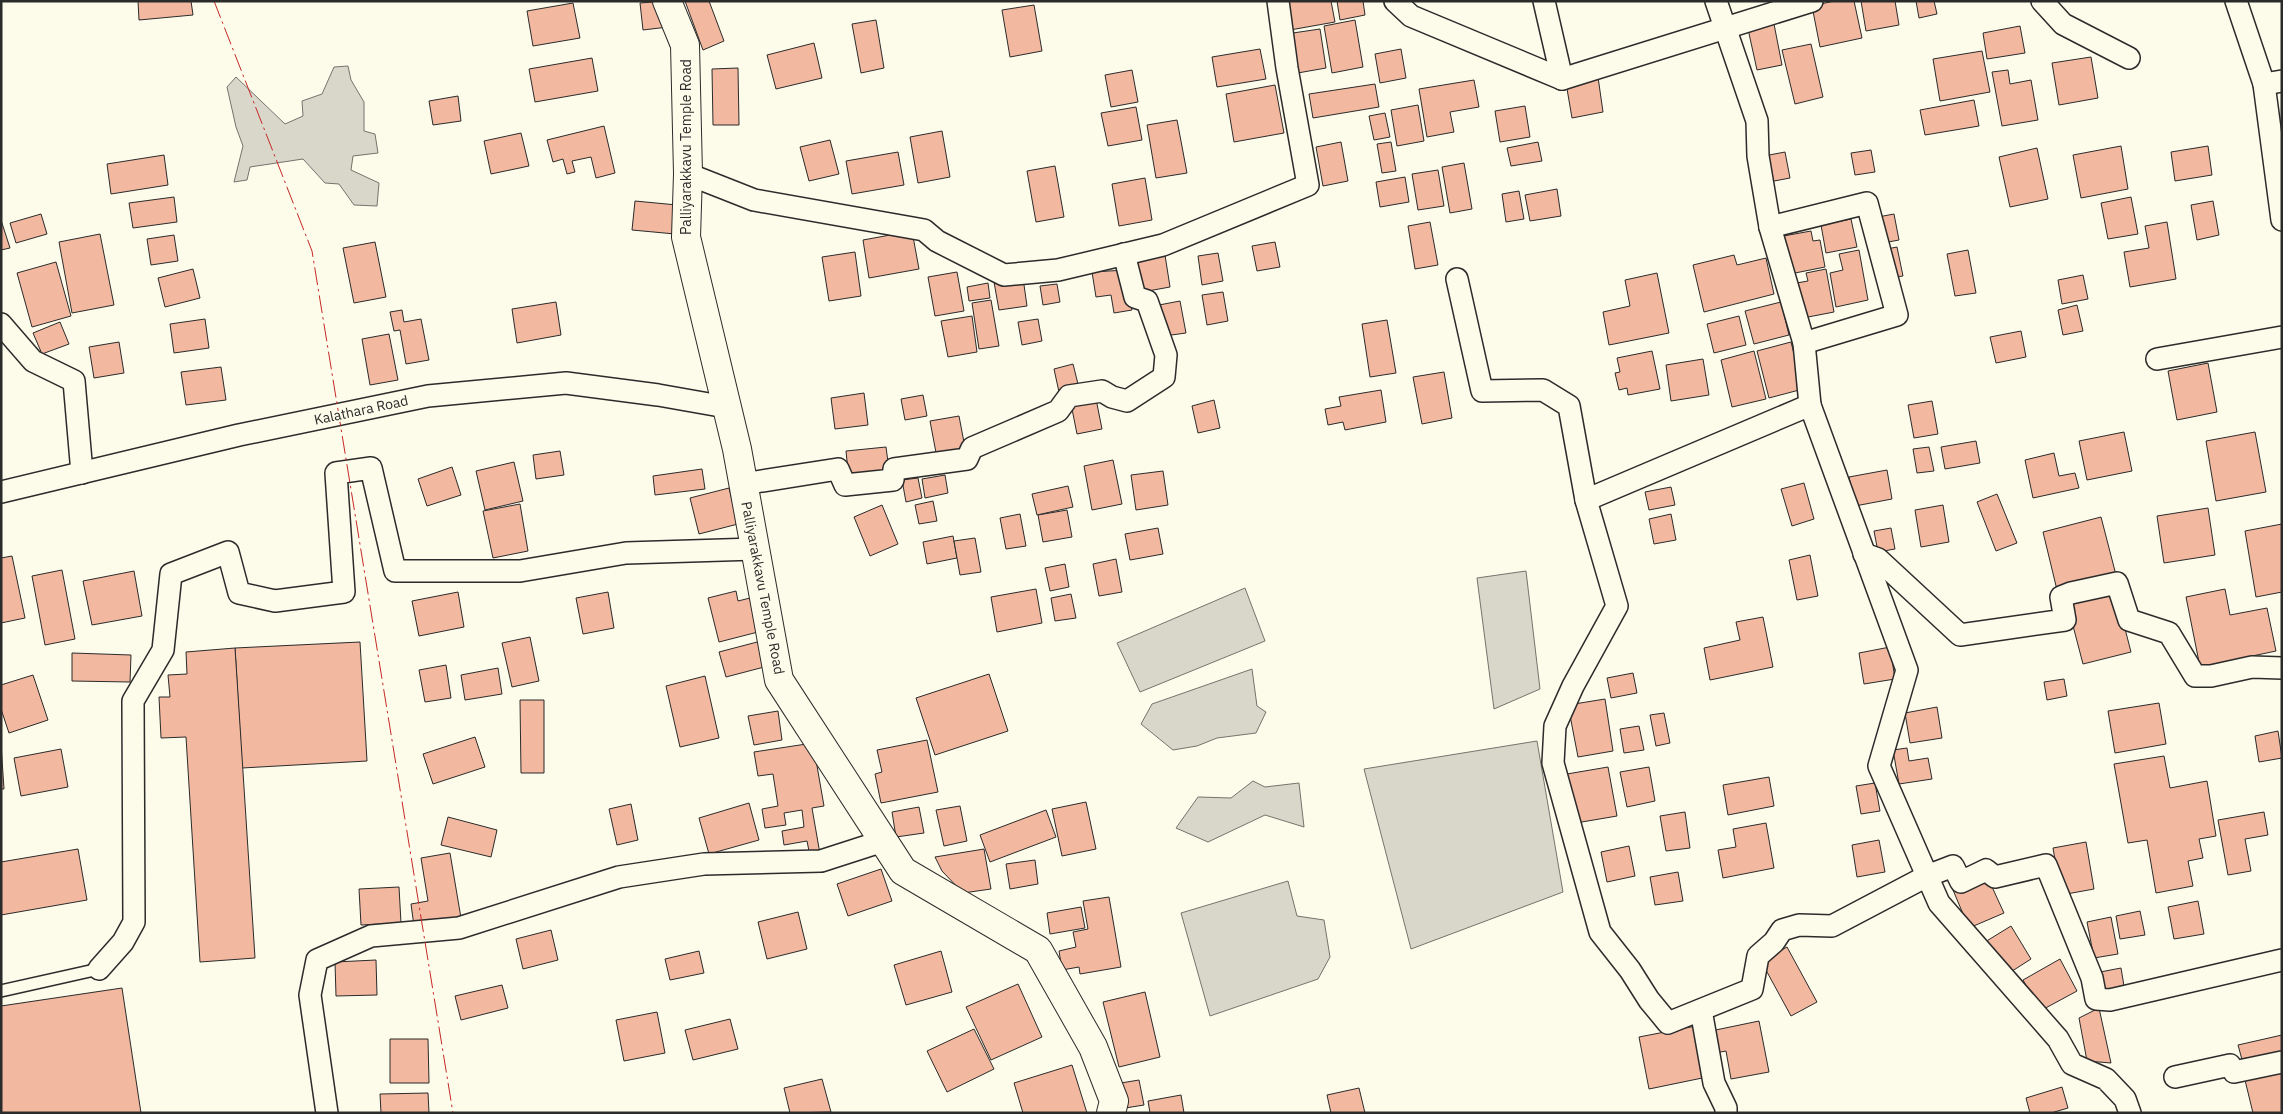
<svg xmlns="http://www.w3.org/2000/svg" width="2283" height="1114" font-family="'IBM Plex Sans',sans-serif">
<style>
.water{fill:#d8d7c9;stroke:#74746e}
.building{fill:#f2b8a0;stroke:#2b2b2b}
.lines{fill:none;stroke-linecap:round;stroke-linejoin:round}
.lane-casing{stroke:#2b2b2b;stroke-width:14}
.street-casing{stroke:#2b2b2b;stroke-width:24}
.secondary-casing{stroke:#2b2b2b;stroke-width:30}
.lane{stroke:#fdfbea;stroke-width:11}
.street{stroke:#fdfbea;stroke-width:21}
.secondary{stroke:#fdfbea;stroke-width:28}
.power{stroke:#c62828;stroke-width:1;stroke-dasharray:18 4 2.5 4;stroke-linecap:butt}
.labels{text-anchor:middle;stroke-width:4;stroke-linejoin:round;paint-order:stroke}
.street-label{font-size:14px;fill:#2b2b2b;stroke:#fdfbea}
</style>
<rect width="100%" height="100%" fill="#fdfbea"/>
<g class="water">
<path d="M348,66L351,80L364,102V131L375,134L378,153L353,156L351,170L379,183L377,206L354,205L339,184L325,183L303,159L250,167L247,180L234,182L243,146L236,127L227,87L236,77L285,124L303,116L302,101L322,94L334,67Z"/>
<path d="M1526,571L1540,689L1494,709L1477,578Z"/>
<path d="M1245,588L1265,641L1140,692L1117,643Z"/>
<path d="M1252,669L1257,706L1266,712L1256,733L1217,738L1197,746L1173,750L1141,724L1152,704Z"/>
<path d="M1537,741L1563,892L1411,949L1364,769Z"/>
<path d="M1253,781L1265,787L1299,783L1304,827L1265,815L1208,842L1176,828L1198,797L1231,798Z"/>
<path d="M1288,881L1297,916L1324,920L1330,957L1318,979L1210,1016L1181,913Z"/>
</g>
<g class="building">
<path d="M138,1H191L193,15L139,20Z"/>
<path d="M665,1L668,27L643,30L640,3Z"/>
<path d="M685,1H709L724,41L703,50Z"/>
<path d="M1285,1H1331L1335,22L1290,30Z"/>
<path d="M1337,1H1363L1365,15L1340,20Z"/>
<path d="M1834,1H1854L1862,38L1820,47L1812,6Z"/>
<path d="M1861,1H1895L1899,25L1866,31Z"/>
<path d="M1916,1H1934L1937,14L1919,18Z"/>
<path d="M573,3L580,38L533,46L527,11Z"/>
<path d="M1034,5L1042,51L1010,57L1002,10Z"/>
<path d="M876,20L884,68L861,73L852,24Z"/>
<path d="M1355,20L1363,67L1332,73L1324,26Z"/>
<path d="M1774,24L1782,65L1757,70L1748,29Z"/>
<path d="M2020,26L2025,53L1987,59L1983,33Z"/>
<path d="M1320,29L1326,68L1292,74L1286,34Z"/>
<path d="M814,43L822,78L776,89L767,55Z"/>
<path d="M1811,44L1823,97L1795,104L1782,50Z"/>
<path d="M1260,49L1266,79L1217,87L1212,57Z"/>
<path d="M1401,49L1406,78L1380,83L1375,54Z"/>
<path d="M1982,51L1990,92L1940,101L1933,59Z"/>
<path d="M2091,57L2098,98L2059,105L2052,63Z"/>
<path d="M592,58L598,91L535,102L529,69Z"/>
<path d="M738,68L739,125H713L712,69Z"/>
<path d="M1132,70L1138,102L1111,107L1105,75Z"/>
<path d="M2008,70L2010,84L2031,80L2038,120L2002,126L1992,72Z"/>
<path d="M1598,77L1603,112L1572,118L1566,83Z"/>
<path d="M1474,80L1479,107L1450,112L1454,132L1427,137L1419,89Z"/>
<path d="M1375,84L1379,107L1313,118L1309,94Z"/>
<path d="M1275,85L1284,133L1234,142L1226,94Z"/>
<path d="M458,96L461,121L433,125L429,101Z"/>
<path d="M1974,100L1979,126L1925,135L1920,110Z"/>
<path d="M1418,105L1424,141L1397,146L1391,110Z"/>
<path d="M1525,106L1530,137L1500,142L1495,111Z"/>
<path d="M1136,107L1142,140L1108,146L1101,113Z"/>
<path d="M1385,113L1390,137L1374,140L1369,116Z"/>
<path d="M1177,120L1187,173L1156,178L1147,125Z"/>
<path d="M604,126L615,173L596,178L591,157L572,161L575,172L567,174L563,159L553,162L547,140Z"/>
<path d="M942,131L950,177L918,183L910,137Z"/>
<path d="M521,133L529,166L491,174L484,141Z"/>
<path d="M830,140L839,174L809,181L800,147Z"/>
<path d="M1341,142L1348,181L1323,186L1316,147Z"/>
<path d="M1391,142L1396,171L1382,173L1377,144Z"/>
<path d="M1538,142L1542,161L1511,166L1507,148Z"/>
<path d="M2121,146L2128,189L2081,198L2073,155Z"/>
<path d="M2208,146L2212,175L2175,181L2171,152Z"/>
<path d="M2037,148L2048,199L2010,207L1999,157Z"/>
<path d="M1871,150L1875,172L1855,175L1851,153Z"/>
<path d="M898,152L904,185L852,194L846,161Z"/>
<path d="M1785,152L1790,178L1769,182L1764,156Z"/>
<path d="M164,155L168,185L111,194L107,164Z"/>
<path d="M1464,163L1472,209L1450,213L1442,167Z"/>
<path d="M1055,166L1064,217L1036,222L1027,171Z"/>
<path d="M1438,170L1444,206L1418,210L1412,174Z"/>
<path d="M1405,177L1409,202L1380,207L1376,182Z"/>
<path d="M1145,178L1152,220L1119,226L1112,184Z"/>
<path d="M1557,189L1561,216L1530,221L1525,195Z"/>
<path d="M1519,191L1524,219L1506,222L1502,194Z"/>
<path d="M174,197L177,222L133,228L129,203Z"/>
<path d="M2131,197L2138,234L2108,239L2101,203Z"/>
<path d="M635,201L677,205L675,234L632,230Z"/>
<path d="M2213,201L2219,235L2197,240L2191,205Z"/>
<path d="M41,214L47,234L16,243L10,223Z"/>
<path d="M1894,214L1899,240L1883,243L1878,217Z"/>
<path d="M1851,219L1857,247L1826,253L1821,225Z"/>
<path d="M1,220L10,248L1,250Z"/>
<path d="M1430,222L1438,265L1415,269L1408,226Z"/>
<path d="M2167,222L2176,279L2130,287L2124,252L2149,248L2145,226Z"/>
<path d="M912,231L919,269L869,278L863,240Z"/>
<path d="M1811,231L1813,241L1820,240L1825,267L1790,274L1778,237Z"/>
<path d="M100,234L114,305L72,313L59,242Z"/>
<path d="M174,235L178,261L151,265L147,239Z"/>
<path d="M375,242L386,297L354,303L343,248Z"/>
<path d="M1275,242L1280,267L1257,271L1252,246Z"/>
<path d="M1897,247L1903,276L1887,278L1882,250Z"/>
<path d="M1859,250L1868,300L1836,307L1830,273L1843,270L1839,254Z"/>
<path d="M1968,250L1976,293L1955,296L1947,254Z"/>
<path d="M855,252L861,296L829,301L822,257Z"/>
<path d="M1218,253L1223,281L1202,285L1198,256Z"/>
<path d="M1165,255L1170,287L1137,293L1132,261Z"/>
<path d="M1734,255L1737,265L1766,258L1774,294L1704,312L1693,265Z"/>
<path d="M56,262L71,316L32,327L17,273Z"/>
<path d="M193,269L200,298L165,307L158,278Z"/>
<path d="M1826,269L1834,312L1803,318L1791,284L1808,281L1806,273Z"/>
<path d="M1126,270L1132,310L1114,313L1111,295L1096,297L1092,272Z"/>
<path d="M957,272L964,311L935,316L928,277Z"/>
<path d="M1657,273L1669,333L1609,345L1603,312L1630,306L1625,280Z"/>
<path d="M2083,275L2088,299L2062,304L2058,280Z"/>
<path d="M1023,278L1027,306L999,310L994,282Z"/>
<path d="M988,283L990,298L969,301L967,287Z"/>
<path d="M1057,284L1060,302L1043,305L1040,286Z"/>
<path d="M1223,292L1228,321L1207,325L1202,295Z"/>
<path d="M991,300L999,346L979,349L972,303Z"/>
<path d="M1180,301L1186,333L1164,336L1159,305Z"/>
<path d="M556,302L561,335L517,343L512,309Z"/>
<path d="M1781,302L1789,335L1754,344L1745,311Z"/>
<path d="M2077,305L2083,331L2063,335L2058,310Z"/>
<path d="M402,310L404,322L421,319L429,360L406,364L400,330L394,331L390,312Z"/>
<path d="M972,316L977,352L948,357L941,321Z"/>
<path d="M1739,316L1746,345L1714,353L1707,324Z"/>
<path d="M205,319L209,348L174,353L170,324Z"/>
<path d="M1038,319L1042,341L1022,345L1018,322Z"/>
<path d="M1387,320L1396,373L1370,377L1362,324Z"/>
<path d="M60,322L69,344L42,354L33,333Z"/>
<path d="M2021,331L2026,357L1996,363L1990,337Z"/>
<path d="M389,334L398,380L370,385L362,339Z"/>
<path d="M119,342L124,373L94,378L89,347Z"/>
<path d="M1791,342L1803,389L1769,398L1757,351Z"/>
<path d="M1652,351L1660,389L1628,395L1627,388L1619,390L1615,373L1620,372L1617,358Z"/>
<path d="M1754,351L1766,399L1732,407L1721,360Z"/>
<path d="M1703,359L1709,395L1671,401L1666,365Z"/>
<path d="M2208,363L2217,412L2177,420L2168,371Z"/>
<path d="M1073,364L1079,388L1059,392L1054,369Z"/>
<path d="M221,367L226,400L186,405L181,372Z"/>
<path d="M1444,372L1452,418L1422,424L1413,377Z"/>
<path d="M1381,390L1386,422L1345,430L1343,422L1328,425L1325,409L1341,406L1339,397Z"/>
<path d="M864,393L868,425L835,429L831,398Z"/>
<path d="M1095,394L1102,429L1077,434L1070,399Z"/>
<path d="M923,395L927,416L905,420L901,399Z"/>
<path d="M1214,400L1220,428L1198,433L1192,406Z"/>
<path d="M1932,401L1938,434L1914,438L1908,405Z"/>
<path d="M959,416L966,453L937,458L930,421Z"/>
<path d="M2124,432L2132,471L2087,480L2079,441Z"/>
<path d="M2255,432L2266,492L2216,501L2206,441Z"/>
<path d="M1976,441L1980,463L1945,469L1941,447Z"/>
<path d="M886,447L890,477L849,481L846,451Z"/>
<path d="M1929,447L1934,471L1917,473L1913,449Z"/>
<path d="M560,451L564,475L536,479L533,455Z"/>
<path d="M2054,453L2059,476L2075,473L2079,488L2033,498L2025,460Z"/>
<path d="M1113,460L1122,504L1092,510L1084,466Z"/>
<path d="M514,462L523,501L485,510L476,471Z"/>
<path d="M452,467L461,495L427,506L418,479Z"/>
<path d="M702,469L705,489L655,495L653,476Z"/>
<path d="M1887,470L1892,499L1855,506L1849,477Z"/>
<path d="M1163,471L1168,505L1136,510L1131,475Z"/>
<path d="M945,475L948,493L925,498L922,479Z"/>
<path d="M918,478L922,498L906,502L902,480Z"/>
<path d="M1804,483L1814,519L1792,526L1781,489Z"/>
<path d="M1068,486L1073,507L1037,515L1032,494Z"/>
<path d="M1671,487L1675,505L1649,510L1645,492Z"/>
<path d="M729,488L738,524L699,534L690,498Z"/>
<path d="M1997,494L2017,543L1996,551L1977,502Z"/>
<path d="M933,501L937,521L919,524L915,505Z"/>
<path d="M520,504L528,551L493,558L483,511Z"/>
<path d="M882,505L898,544L870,556L854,517Z"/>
<path d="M1943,505L1949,542L1921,547L1915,510Z"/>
<path d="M2208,508L2215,555L2164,563L2157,516Z"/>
<path d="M1067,510L1072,537L1043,542L1038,515Z"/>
<path d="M1020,514L1026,546L1006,549L1000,518Z"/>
<path d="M1671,514L1676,540L1654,544L1649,519Z"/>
<path d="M2101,517L2116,575L2057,590L2043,532Z"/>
<path d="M2282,524V592L2256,597L2245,531Z"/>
<path d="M1158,528L1163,554L1130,560L1125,534Z"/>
<path d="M1891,528L1895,549L1878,552L1874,531Z"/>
<path d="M953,536L957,558L927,564L923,542Z"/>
<path d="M975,538L981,572L960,575L954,541Z"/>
<path d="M1810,555L1818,596L1797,600L1789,560Z"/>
<path d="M12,556L25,618L1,623V558Z"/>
<path d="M1116,559L1122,592L1099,596L1093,564Z"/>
<path d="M1065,564L1069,587L1050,591L1045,568Z"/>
<path d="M62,570L75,639L45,645L32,576Z"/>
<path d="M134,571L142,616L92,625L83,581Z"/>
<path d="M2114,586L2131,652L2083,664L2066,599Z"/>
<path d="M1036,589L1042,623L997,632L991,597Z"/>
<path d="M2225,589L2230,615L2267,608L2276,651L2200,667L2186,597Z"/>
<path d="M736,591L738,601L750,598L758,632L719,642L708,598Z"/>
<path d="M458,592L464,627L419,636L412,601Z"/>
<path d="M608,592L614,628L583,634L576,598Z"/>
<path d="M1071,594L1076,618L1055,621L1051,598Z"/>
<path d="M1763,617L1773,667L1710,680L1704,648L1740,640L1736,622Z"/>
<path d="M530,637L539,681L512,687L502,643Z"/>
<path d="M761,641L768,666L726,677L719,652Z"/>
<path d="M360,642L367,761L242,768L235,648Z"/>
<path d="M1890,647L1895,679L1864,684L1859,653Z"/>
<path d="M235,648L255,958L200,962L186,737L161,738L159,697H170L168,675L187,674L186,652Z"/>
<path d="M72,653L131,655L130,682L72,681Z"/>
<path d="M446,665L451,698L425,702L419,670Z"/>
<path d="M498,668L502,694L465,700L461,675Z"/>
<path d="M1633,673L1637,693L1611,698L1607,678Z"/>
<path d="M989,674L1008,731L935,755L916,698Z"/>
<path d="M33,675L48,720L9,733L1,709V685Z"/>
<path d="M705,676L719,738L680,747L666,686Z"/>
<path d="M2064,679L2067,696L2047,700L2044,682Z"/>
<path d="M1605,699L1613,751L1578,757L1568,705Z"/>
<path d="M520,700H544V773H521Z"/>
<path d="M2159,703L2166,744L2115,753L2108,711Z"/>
<path d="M1937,707L1942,738L1910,743L1905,713Z"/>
<path d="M778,711L782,740L754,745L748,716Z"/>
<path d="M1664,713L1670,743L1656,746L1650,715Z"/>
<path d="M1639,726L1644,750L1624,753L1620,729Z"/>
<path d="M2278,731L2282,758L2259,762L2255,736Z"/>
<path d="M475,737L485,767L433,784L423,754Z"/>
<path d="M927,740L938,792L881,803L875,774L882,772L877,750Z"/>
<path d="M813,743L824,806L812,808L820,854L810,856L807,841L784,845L782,831L804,827L802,810L784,813L786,825L765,828L762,809L778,806L773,774L758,776L754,752Z"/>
<path d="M1,744L4,789H1Z"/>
<path d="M1907,748L1909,761L1928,758L1932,779L1899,784L1893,750Z"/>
<path d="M61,749L68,787L21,796L14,758Z"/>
<path d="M2164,756L2170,788L2207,781L2216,836L2199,839L2203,858L2188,861L2193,886L2156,893L2147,840L2128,843L2114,764Z"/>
<path d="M1608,767L1617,816L1576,823L1567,774Z"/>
<path d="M1649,767L1655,801L1627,807L1620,772Z"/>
<path d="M1769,777L1774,806L1728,815L1723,785Z"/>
<path d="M1875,783L1880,811L1861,814L1856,786Z"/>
<path d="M1086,802L1096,849L1062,856L1052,809Z"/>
<path d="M749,803L759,840L709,854L699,818Z"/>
<path d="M631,804L638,840L617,845L609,809Z"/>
<path d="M960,806L967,841L944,846L936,810Z"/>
<path d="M919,807L924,833L896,837L892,812Z"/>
<path d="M1046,810L1056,837L990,862L980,835Z"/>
<path d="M1685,812L1690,848L1666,851L1660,816Z"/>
<path d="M2264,812L2268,835L2245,839L2251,871L2228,875L2218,820Z"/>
<path d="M448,817L497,830L491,857L441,845Z"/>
<path d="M1766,823L1774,868L1723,878L1718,850L1736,847L1733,829Z"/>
<path d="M1879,840L1885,872L1857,877L1852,845Z"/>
<path d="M2086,842L2094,889L2061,895L2053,848Z"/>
<path d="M1629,846L1635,876L1607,882L1601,852Z"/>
<path d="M78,849L87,900L1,915V862Z"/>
<path d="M984,849L991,889L963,893L942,871L935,857Z"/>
<path d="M450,853L461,918L414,926L411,904L428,901L421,858Z"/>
<path d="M1035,860L1038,884L1010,889L1006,864Z"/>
<path d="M881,869L892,901L848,916L837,884Z"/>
<path d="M1678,872L1683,901L1655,905L1650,877Z"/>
<path d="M1987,876L2004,913L1969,928L1953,890Z"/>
<path d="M399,887L401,923L361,925L359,889Z"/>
<path d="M1109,897L1121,967L1080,974L1079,967L1062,970L1059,951L1076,947L1073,932L1088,929L1083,901Z"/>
<path d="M2198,901L2204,934L2174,939L2168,907Z"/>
<path d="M1081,907L1085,928L1050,934L1047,913Z"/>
<path d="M2140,911L2145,935L2120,939L2116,916Z"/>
<path d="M798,912L807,949L767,959L758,922Z"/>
<path d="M2111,917L2118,954L2094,958L2087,922Z"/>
<path d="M2011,926L2031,959L2006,975L1985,942Z"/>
<path d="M551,930L558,960L523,969L516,939Z"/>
<path d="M1787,947L1817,1002L1791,1016L1761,961Z"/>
<path d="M699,951L704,973L670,980L665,959Z"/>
<path d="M941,951L952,992L906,1005L894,965Z"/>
<path d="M2060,959L2077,991L2040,1011L2023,980Z"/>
<path d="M376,960L377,995L336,996L335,962Z"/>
<path d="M2121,968L2125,992L2099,997L2095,973Z"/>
<path d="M1018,984L1042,1037L991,1060L966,1007Z"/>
<path d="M502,985L508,1008L461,1020L455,996Z"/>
<path d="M122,988L141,1113H1V1006Z"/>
<path d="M1145,992L1160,1057L1119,1067L1103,1002Z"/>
<path d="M2099,1008L2111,1063L2087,1061L2079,1018Z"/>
<path d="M657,1012L665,1053L624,1061L616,1020Z"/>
<path d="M730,1019L738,1049L693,1060L685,1030Z"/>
<path d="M1759,1021L1769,1072L1731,1079L1726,1051L1710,1054L1706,1032Z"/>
<path d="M1701,1025L1712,1076L1649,1089L1639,1037Z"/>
<path d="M974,1029L994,1069L947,1092L927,1051Z"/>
<path d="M2282,1035V1058L2244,1067L2238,1045Z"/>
<path d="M390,1039H428L429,1083H390Z"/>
<path d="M1072,1065L1087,1113H1023L1014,1083Z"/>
<path d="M2282,1067V1113H2253L2244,1076Z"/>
<path d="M822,1079L831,1112L790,1113L784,1088Z"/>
<path d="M1139,1080L1144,1105L1119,1109L1115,1084Z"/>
<path d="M2062,1087L2068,1108L2051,1113H2030L2026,1098Z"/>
<path d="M1359,1088L1365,1113H1331L1327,1095Z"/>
<path d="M428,1093L429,1113H381L380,1094Z"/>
<path d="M1181,1095L1184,1113H1150L1148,1101Z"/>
</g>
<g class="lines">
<g class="lane-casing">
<path id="lane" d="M1,991L99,969"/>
</g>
<g class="street-casing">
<g id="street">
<path d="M1395,1L1411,16L1562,79L1812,1"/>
<path d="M1544,1L1562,79"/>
<path d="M1716,1L1757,121L1758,156L1770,227L1804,343L1810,405"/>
<path d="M2042,1L2063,24L2129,58"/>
<path d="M2236,1L2264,84L2282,220"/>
<path d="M2264,84L2282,81"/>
<path d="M688,174L754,200L924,230L937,241L1004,275L1058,270L1163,245L1308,185L1287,68L1278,1"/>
<path d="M1770,227L1867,203L1897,315L1804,343"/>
<path d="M1457,279L1482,391L1543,390L1569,406L1586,500"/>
<path d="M1,324L33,361L74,381L82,473"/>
<path d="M2157,359L2282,337"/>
<path d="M743,484L838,469L845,485L893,480L894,469L967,459L972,448L1058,411L1069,396L1102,391L1112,397L1127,401L1164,377L1166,355L1147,301L1135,297L1124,254"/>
<path d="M1,492L239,435L428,396L566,383L658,395L726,407"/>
<path d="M1864,554L1878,559L1960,635L2065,620L2061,597L2071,593L2117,583L2129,620L2169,633L2195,676H2211L2252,667L2282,668"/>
<path d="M99,969L123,942L134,922L133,701L163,650L171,574L228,552L239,593L275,601L344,592L336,473L371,468L395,571H520L626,553L755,549"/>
<path d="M1701,1010L1714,1083L1726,1108V1113"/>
<path d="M2175,1077L2230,1065L2234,1072L2282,1062"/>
<path d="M327,1113L310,995L317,960L371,936L459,928L619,877L704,864L821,861L883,841"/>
<path d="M2130,1113L2125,1099L2106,1079L2072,1064L2058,1039L1939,903L1879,766L1907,670L1810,405L1586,500L1617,606L1573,686L1555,726L1553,763L1600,932L1630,970L1649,1000L1668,1023L1752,989L1758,956L1774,942L1782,930L1799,925L1832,926L1927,876L1953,866L1961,882L1986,870L1995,877L2046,865L2092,978L2096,999L2110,1000L2282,960"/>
</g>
</g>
<g class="secondary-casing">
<path id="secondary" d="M667,1L685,45L688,174L686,237L737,449L779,680L903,871L1038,950L1093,1047L1114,1101L1111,1113"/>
</g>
<use href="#lane" class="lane"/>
<use href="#street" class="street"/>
<use href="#secondary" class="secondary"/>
<path class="power" d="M214,1L312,251L453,1113"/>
</g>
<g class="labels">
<g class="street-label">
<text transform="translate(686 147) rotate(-90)" y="5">Palliyarakkavu Temple Road</text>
<text transform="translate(361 410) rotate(-12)" y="5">Kalathara Road</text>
<text transform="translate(763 588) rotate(79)" y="5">Palliyarakkavu Temple Road</text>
</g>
</g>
<rect width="2283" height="1114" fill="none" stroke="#2b2b2b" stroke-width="5"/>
</svg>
